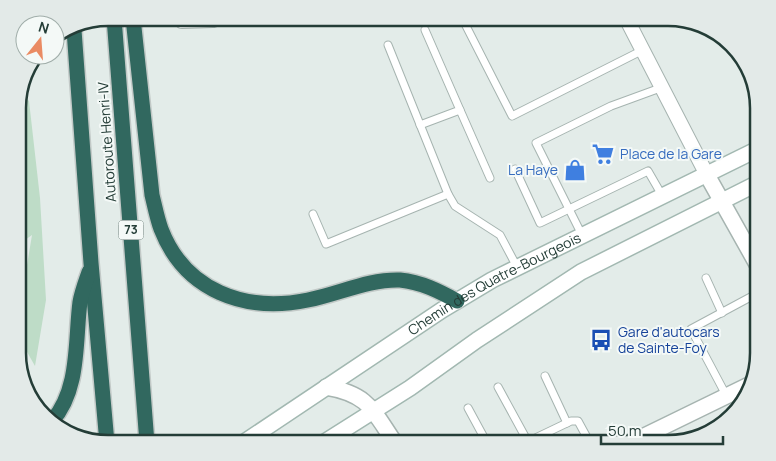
<svg xmlns="http://www.w3.org/2000/svg" width="776" height="461" font-family="Manrope,sans-serif">
<style>
.green{fill:#bedcc7}
.lines{fill:none;stroke-linecap:round;stroke-linejoin:round}
.service-casing{stroke:#a6b4b0;stroke-width:9}
.minor-casing{stroke:#a6b4b0;stroke-width:16}
.tertiary-casing{stroke:#a6b4b0;stroke-width:18}
.secondary-casing{stroke:#a2b8b1;stroke-width:18}
.motorway-casing{stroke:#c2c9c7;stroke-width:18}
.service{stroke:#fff;stroke-width:7}
.minor{stroke:#fff;stroke-width:14}
.tertiary{stroke:#fff;stroke-width:15}
.secondary{stroke:#fff;stroke-width:15}
.motorway{stroke:#31685f;stroke-width:15}
.labels{text-anchor:middle;stroke-width:4;stroke-linejoin:round;paint-order:stroke}
.shield{fill:#f4f9f7;stroke:#627571;stroke-width:1}
.shield-label{font-size:12px;font-weight:bold;fill:#243d37}
.street-label{font-size:14px;fill:#243d37;stroke:#f4f9f7}
.shop-label{font-size:14px;fill:#366cbe;stroke:#f4f9f7;text-anchor:start}
.transit-label{font-size:14px;fill:#164399;stroke:#f4f9f7;text-anchor:start}
.rim{fill:none;stroke:#243d37;stroke-width:2.5}
</style>
<rect width="100%" height="100%" fill="#e3ece9"/>
<path class="green" d="M21,92L29,101L40,198L46,300L35,366L18,336V291L23,289L32,235L18,245V96Z"/>
<g class="lines">
<g class="service-casing">
<g id="service">
<path d="M462,18L512,116L643,50"/>
<path d="M388,45L448,194"/>
<path d="M460,110L490,178"/>
<path d="M420,125L460,110L425,30"/>
<path d="M515,169L540,223L648,171L663,197"/>
<path d="M313,214L326,244L448,194L455,206L500,235L517,267"/>
<path d="M582,235L536,143L611,106L663,87"/>
<path d="M706,278L722,313"/>
<path d="M545,376L567,423"/>
<path d="M498,387L528,442"/>
<path d="M726,395L691,329L758,293"/>
<path d="M468,408L487,443"/>
<path d="M525,443L571,421H578L590,443"/>
</g>
</g>
<g class="minor-casing">
<g id="minor">
<path d="M180,18L182,21L213,20L218,18"/>
<path d="M626,18L707,175"/>
</g>
</g>
<g class="tertiary-casing">
<g id="tertiary">
<path d="M707,175L758,266"/>
<path d="M326,387C369,394 373,411 395,443"/>
<path d="M630,443L751,384"/>
</g>
</g>
<g class="secondary-casing">
<g id="secondary">
<path id="s1" d="M243,443L442,310L492,280L758,149"/>
<path d="M323,443L410,388L477,340L581,272L758,183"/>
</g>
</g>
<g class="motorway-casing">
<g id="motorway">
<path d="M114,18L147,443"/>
<path d="M133,18L152,195C155,207 157,218 161,229C185,291 245,313 308,300C339,294 368,279 400,280C421,282 439,291 457,301"/>
<path d="M74,30L91,263L107,443"/>
<path d="M52,421C80,390 75,340 80,302C82,291 86,281 89,272"/>
</g>
</g>
<use href="#service" class="service"/>
<use href="#minor" class="minor"/>
<use href="#tertiary" class="tertiary"/>
<use href="#secondary" class="secondary"/>
<use href="#motorway" class="motorway"/>
</g>
<defs>
<g id="supermarket-bare" transform="scale(1.725)"><path d="M-6-5.5h2.5l.6 2H6L4.5 2H-2.5L-4.4-4H-6ZM-1.5 3.2a1.3 1.3 0 1 0 .1 0ZM3 3.2a1.3 1.3 0 1 0 .1 0Z" fill="#3f7fe0" stroke="#f4f9f7" stroke-width="2.5" paint-order="stroke"/></g>
<g id="shop-bare" transform="scale(1.725)"><path d="M-5-2.5h2.3a2.7 3.5 0 0 1 5.4 0H5L5.5 6h-11ZM-1.5-2.5h3a1.5 2.3 0 0 0-3 0Z" fill="#3f7fe0" stroke="#f4f9f7" stroke-width="2.5" paint-order="stroke"/></g>
<g id="bus-bare" transform="scale(1.725)"><path d="M-5-6H5V4H4V6H2V4H-2V6H-4V4H-5ZM-3.5-4V0h7V-4ZM-3.5 1.2v1.5H-2V1.2ZM2 1.2v1.5H3.5V1.2Z" fill="#1a4fb4" stroke="#f4f9f7" stroke-width="2.5" paint-order="stroke"/></g>
</defs>
<g fill-rule="evenodd">
<use href="#supermarket-bare" x="603" y="154"/>
<use href="#shop-bare" x="575" y="170"/>
<use href="#bus-bare" x="601" y="340"/>
</g>
<g class="labels">
<rect class="shield" x="118.5" y="220.5" width="25" height="19" rx="4"/>
<g class="shield-label">
<text x="131" y="234">73</text>
</g>
<g class="street-label">
<text transform="translate(107 142) rotate(-94)" y="5">Autoroute Henri-IV</text>
<text dy="5" stroke="none"><textPath href="#s1" startOffset="298">Chemin des Quatre-Bourgeois</textPath></text>
</g>
<g class="shop-label">
<text x="620" y="159">Place de la Gare</text>
<text x="558" y="175" text-anchor="end">La Haye</text>
</g>
<g class="transit-label">
<text x="618" y="337">Gare d'autocars<tspan x="618" dy="16">de Sainte-Foy</tspan></text>
</g>
</g>
<path d="M0 0H776V461H0ZM108 26H668A82 82 0 0 1 750 108V353A82 82 0 0 1 668 435H108A82 82 0 0 1 26 353V108A82 82 0 0 1 108 26Z" fill="#e3eae8" fill-rule="evenodd"/>
<path class="rim" d="M108 26H668A82 82 0 0 1 750 108V353A82 82 0 0 1 668 435H108A82 82 0 0 1 26 353V108A82 82 0 0 1 108 26Z"/>
<g transform="translate(40 40) rotate(17)"><circle r="24" fill="#f4f9f7" stroke="#a1aeaa"/>
<path d="M0-4L9 19L0 12L-9 19Z" fill="#ea8b63"/>
<text y="-8" font-size="14" font-weight="bold" text-anchor="middle" fill="#243d37">N</text>
</g>
<path d="M601 436v8h122v-8" fill="none" stroke="#243d37" stroke-width="2.5"/>
<text x="608" y="436" font-size="15" fill="#243d37" stroke="#f4f9f7" stroke-width="4" paint-order="stroke">50 m</text>
</svg>
